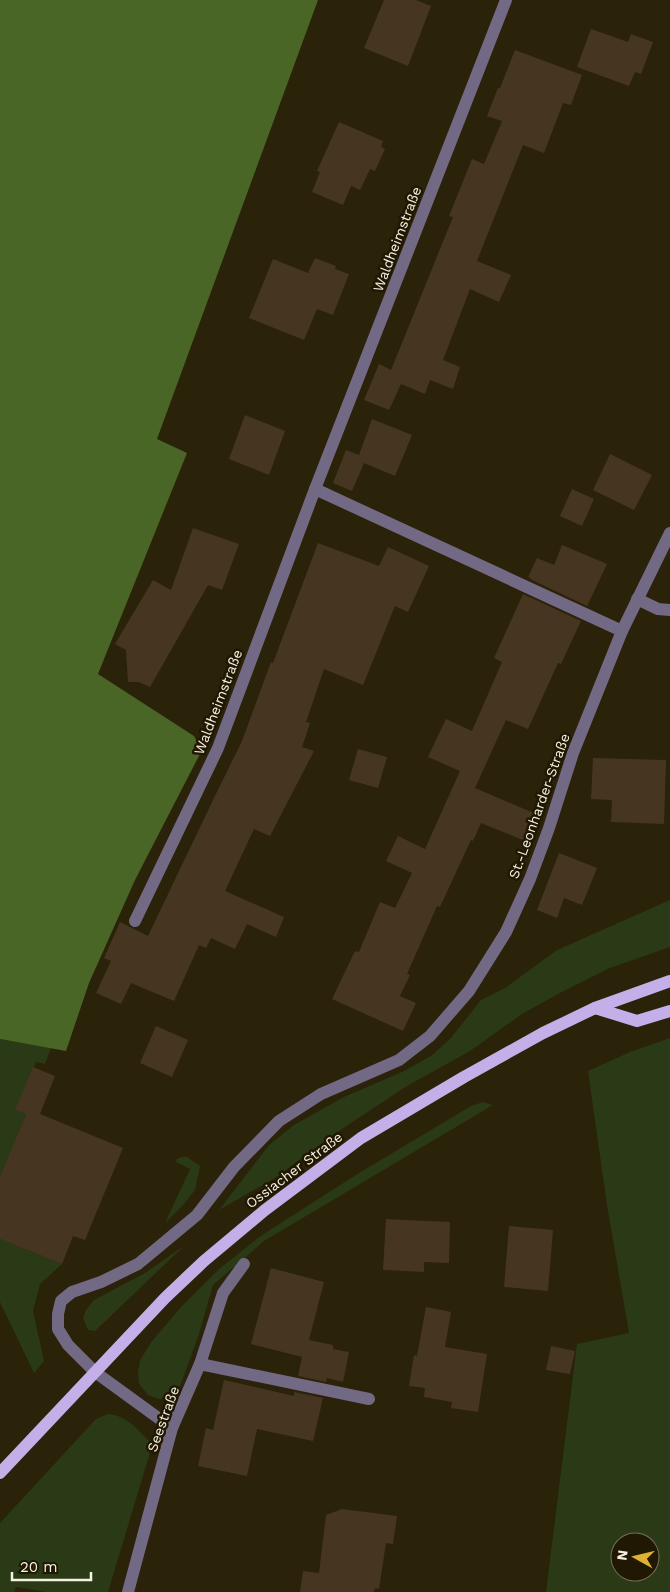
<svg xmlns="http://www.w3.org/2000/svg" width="670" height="1592" font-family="'Work Sans',sans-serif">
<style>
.green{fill:#2a3a16;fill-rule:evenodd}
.forest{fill:#4a6626}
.building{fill:#463621}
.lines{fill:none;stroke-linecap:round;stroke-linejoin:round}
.service{stroke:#726984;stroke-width:12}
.minor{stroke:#726984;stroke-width:12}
.primary{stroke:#c4afe8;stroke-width:12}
.labels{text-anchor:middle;stroke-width:5;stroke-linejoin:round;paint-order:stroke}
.street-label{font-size:14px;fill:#f6f1e2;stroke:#201802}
</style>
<rect width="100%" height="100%" fill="#2a2209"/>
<g class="green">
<path d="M670,900V947L610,968L560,993L522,1014L470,1051L407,1086L336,1133L275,1178L219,1210L269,1145L294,1125L344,1097L402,1072L431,1056L450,1039L481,1000L505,988L557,950Z"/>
<path d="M670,1038V1592H546L577,1344L629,1333L607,1205L588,1071L630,1052ZM620,1542H650V1572H620Z"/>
<path d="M0,1039L51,1048L45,1064L36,1062L16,1110L26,1114L0,1176Z"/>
<path d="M483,1102L493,1105L264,1241L213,1285L199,1334L178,1392L159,1399L148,1395L139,1384L138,1373L140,1360L152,1341L182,1306L219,1269L262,1235L359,1173L471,1106Z"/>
<path d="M182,1157H187L200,1166L195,1190L183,1205L165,1223L190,1169L176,1162L177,1159Z"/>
<path d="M0,1239L62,1264L40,1284L33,1311L44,1361L34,1373L0,1302Z"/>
<path d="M185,1245L95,1331L88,1330L83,1318L86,1310L94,1300L145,1273Z"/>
<path d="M108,1414C128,1416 138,1430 151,1443L149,1456L108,1592H46L16,1587L14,1592H0V1523L96,1419Z"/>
</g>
<path class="forest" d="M0,0H318L157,439L187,453L98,674L194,736L202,750L135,880L89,983L66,1051L0,1039Z"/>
<g class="building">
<path d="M384,0H416L431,6L408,66L364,48Z"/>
<path d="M591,29L628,42L631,34L653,42L641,74L635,72L629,86L577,67Z"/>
<path d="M515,50L582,75L571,105L563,103L544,153L523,145L477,261L511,275L499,302L470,289L443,360L460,367L453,389L430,380L425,394L401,384L389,410L364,400L379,364L391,370L453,217L449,216L472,159L484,164L502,121L487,116L498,88H500Z"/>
<path d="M339,122L383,141L381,147L385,149L375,171L370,169L360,190L351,186L343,205L312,192L320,172L317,171Z"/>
<path d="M315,258L336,266L335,269L349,274L333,315L317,309L304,340L249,318L273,259L308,273Z"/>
<path d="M245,415L285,431L269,475L229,459Z"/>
<path d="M372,419L412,435L395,476L364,463L352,491L333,483L346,450L359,455Z"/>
<path d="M610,454L652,475L634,510L593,490Z"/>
<path d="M572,489L594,499L582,526L560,516Z"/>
<path d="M193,528L239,544L222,590L208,585L150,687L139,682H128L126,650L115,644L153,580L171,590Z"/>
<path d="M318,543L379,566L388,547L429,566L408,612L395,606L363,685L324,669L306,722L310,723L302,747L314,751L270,836L254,829L225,891L284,917L276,937L247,924L235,949L211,938L206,948L199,945L174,1001L131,983L121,1004L96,993L111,961L104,958L120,922L148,936L212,802L242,741L271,662L273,663Z"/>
<path d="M562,545L607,564L587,606L530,579L531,578L528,577L537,558L554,565Z"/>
<path d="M523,594L581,621L561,664L558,663L528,729L506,720L475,788L536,814L525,841L481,823L473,841L471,840L440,907L437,906L407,974L410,975L400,996L416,1003L403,1031L332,999L355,951L359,952L380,902L395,908L412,873L386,861L398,836L425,849L460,771L428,757L446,719L472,731L502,662L494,658Z"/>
<path d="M358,749L387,757L378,788L349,780Z"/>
<path d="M593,758L666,760L664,824L611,822L612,800L591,799Z"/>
<path d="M559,853L597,868L582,905L564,898L557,918L537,910Z"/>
<path d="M156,1026L188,1040L172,1077L140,1063Z"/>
<path d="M33,1067L55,1076L40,1114L123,1148L85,1240L73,1236L62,1264L0,1239V1176L26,1114L15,1110Z"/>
<path d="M386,1219L450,1222L449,1263L424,1262V1272L383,1270Z"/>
<path d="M509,1226L553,1230L548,1291L504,1287Z"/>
<path d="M271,1268L324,1282L309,1340L333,1345V1349L349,1352L343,1382L327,1378L326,1382L298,1376L302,1357L251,1344Z"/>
<path d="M426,1307L451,1312L445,1347L487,1354L478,1412L451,1408L452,1402L424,1397L425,1388L409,1386L414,1355L417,1356Z"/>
<path d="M551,1346L575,1351L570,1374L546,1370Z"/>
<path d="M224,1380L294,1396V1392L323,1398L313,1441L257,1429L247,1476L198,1466L206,1428L213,1430Z"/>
<path d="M342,1509L397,1516L393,1544L386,1543L379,1589L375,1588L374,1592H300L303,1571L319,1573L326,1515Z"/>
</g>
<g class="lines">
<path class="service" d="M200,1364L369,1399"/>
<g class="minor">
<path d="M315,489L622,631"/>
<path d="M637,599L658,609L670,610"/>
<path d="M135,921L218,748L315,489L506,0"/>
<path d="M172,1428L95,1372L68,1345L58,1329V1314L61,1301L72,1292L101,1282L138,1264L197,1215L234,1167L279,1121L321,1094L399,1060L430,1036L469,991L506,932L530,879L549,828L573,753L622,631L670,533"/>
<path d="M128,1592L172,1428L200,1364L223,1293L244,1264"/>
</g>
<g class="primary">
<path d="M595,1008L637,1021L670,1011"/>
<path d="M0,1473L165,1298L204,1261L265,1210L361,1138L464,1077L543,1033L595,1008L670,981"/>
</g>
</g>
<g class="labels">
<g class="street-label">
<text transform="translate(397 239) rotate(-69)" y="5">Waldheimstraße</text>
<text transform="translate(218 702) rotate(-69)" y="5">Waldheimstraße</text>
<text transform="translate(539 806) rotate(-70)" y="5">St.-Leonharder-Straße</text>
<text transform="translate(294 1170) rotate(-37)" y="5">Ossiacher Straße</text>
<text transform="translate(163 1419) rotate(-70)" y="5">Seestraße</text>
</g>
</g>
<g transform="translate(635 1557) rotate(278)"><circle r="24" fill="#201802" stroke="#766f5c"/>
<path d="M0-4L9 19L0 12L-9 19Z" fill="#deb133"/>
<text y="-8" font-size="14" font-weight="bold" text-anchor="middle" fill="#f6f1e2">N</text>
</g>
<path d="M12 1572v8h79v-8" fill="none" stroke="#f6f1e2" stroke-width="2.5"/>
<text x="20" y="1572" font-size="15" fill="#f6f1e2" stroke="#201802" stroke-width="4" paint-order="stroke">20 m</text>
</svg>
